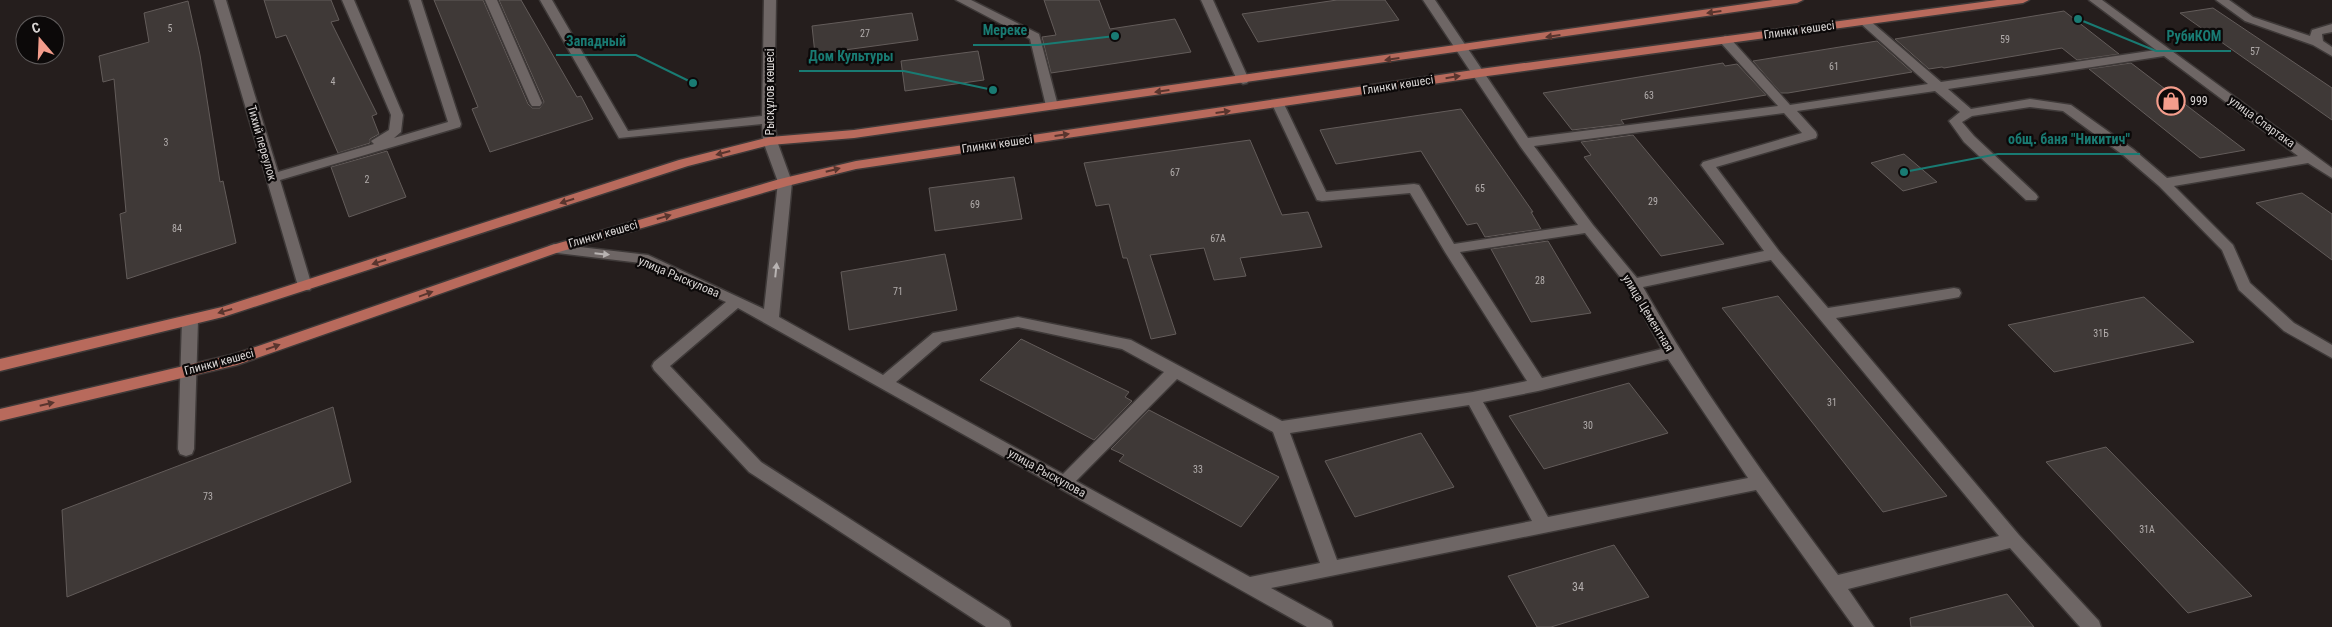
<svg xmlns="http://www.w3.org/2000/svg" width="2332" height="627" font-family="'Roboto Condensed',sans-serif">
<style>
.building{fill:#3f3937;stroke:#635c5a}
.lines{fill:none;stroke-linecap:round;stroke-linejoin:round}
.minor-casing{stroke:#3e3938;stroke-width:3}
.major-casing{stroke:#3e3938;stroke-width:3}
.minor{fill:#6e6665;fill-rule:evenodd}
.major{fill:#b86a5c;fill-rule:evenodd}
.oneway{fill:#59352e}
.oneway2{fill:#b8b3b2}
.labels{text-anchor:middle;stroke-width:4.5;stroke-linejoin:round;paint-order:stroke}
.number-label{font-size:10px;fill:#b2adac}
.street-label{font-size:12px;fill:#d8d4d3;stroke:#0c0909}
.poi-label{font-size:12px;fill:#d8d4d3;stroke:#0c0909;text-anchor:start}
.near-number-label{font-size:12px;fill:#b2adac}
.leader{fill:none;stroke:#197b73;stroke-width:2}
.callout-dot{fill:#197b73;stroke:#0c0909;stroke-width:2}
.callout-label{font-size:14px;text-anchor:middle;font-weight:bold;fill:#197b73;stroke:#0c0909;stroke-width:4.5;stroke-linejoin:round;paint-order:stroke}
</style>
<rect width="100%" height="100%" fill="#251e1d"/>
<g class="building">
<path d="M264,0H331L339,20L331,22L377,114L372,116L379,134L370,139V143L338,153L286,35L276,38Z"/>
<path d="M434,0H483L528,104L532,108H540L544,102L499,0H521L577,97L581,96L593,119L490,152L472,109L478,107Z"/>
<path d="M1044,0H1099L1110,29L1175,19L1191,52L1051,73L1042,37L1056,35Z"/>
<path d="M1337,0H1385L1399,20L1258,42L1242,14Z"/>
<path d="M188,1L200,55L220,182L223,181L236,243L127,279L120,214L126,212L114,79L103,82L99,56L149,42L144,13Z"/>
<path d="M2213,8L2332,88V120L2180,13Z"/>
<path d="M2064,11L2119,54L2077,60L2062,48L1944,68L1942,67L1929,69L1895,39Z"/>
<path d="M912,13L918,40L815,54L812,26Z"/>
<path d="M1877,41L1912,72L1788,93H1781L1753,61Z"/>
<path d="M978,51L984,80L905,91L901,61Z"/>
<path d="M1723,63L1725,66L1737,64L1766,95L1621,120L1624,124L1572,130L1543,93Z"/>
<path d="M2131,63L2245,150L2200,158L2089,69Z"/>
<path d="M1461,109L1533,212H1531L1541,229L1485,237L1477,223L1467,225L1421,151L1336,164L1320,130Z"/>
<path d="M1633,135L1724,244L1661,256L1584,157L1591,155L1581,142Z"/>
<path d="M1250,140L1282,215L1308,212L1322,247L1240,258L1246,276L1214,280L1204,248L1150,255L1176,334L1151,339L1127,258H1123L1109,204L1096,206L1084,163Z"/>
<path d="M387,151L406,197L349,217L331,167Z"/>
<path d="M1904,154L1937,182L1903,191L1871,163Z"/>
<path d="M1014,177L1022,219L935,231L929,188Z"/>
<path d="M2302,193L2332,214V260L2256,203Z"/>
<path d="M1548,241L1591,313L1531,322L1491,249Z"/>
<path d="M945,254L957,310L849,330L841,272Z"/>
<path d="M1778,296L1947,496L1883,512L1722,308Z"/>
<path d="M2144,297L2194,342L2054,372L2008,325Z"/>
<path d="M1021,339L1129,392L1125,397L1132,401L1094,440L980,380Z"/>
<path d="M1629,383L1668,433L1544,469L1509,416Z"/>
<path d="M333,407L351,482L67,597L62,510Z"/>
<path d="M1149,410L1279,477L1241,527L1119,461L1124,455L1111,449Z"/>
<path d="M1421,433L1454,487L1355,517L1325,461Z"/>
<path d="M2106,447L2252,596L2188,613L2046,462Z"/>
<path d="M1614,545L1649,597L1551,627H1537L1508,576Z"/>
<path d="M2007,594L2034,627H1911L1910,618Z"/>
</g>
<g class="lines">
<g class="minor-casing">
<g id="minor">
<path d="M214,0H226L278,172L374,144L371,141L389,130L391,115L342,0H354L403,115L401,132L394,138L448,122L409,0H421L461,124L460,127L280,180L312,286L310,290H300L298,286Z"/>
<path d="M485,0H497L542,103L540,106H532L530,103Z"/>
<path d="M540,0H552L628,131L762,116L764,0H776L774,119L777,141L792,182L779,317L883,375L933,333L1018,317L1131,340L1282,421L1473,392L1527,381L1445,252L1410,193L1322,201L1317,200L1272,104L1278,100L1284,104L1326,192L1414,184L1419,185L1454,244L1578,225L1520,146L1423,0H1435L1528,138L1778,106L1721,43L1719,40L1725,36L1729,37L1790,105L1928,84L1860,23L1858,21L1864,18L1868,19L1941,82L2156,50L2089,0H2102L2332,168V178L2308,163L2174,186L2233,245L2250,283L2294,323L2332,345V358L2284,331L2239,290L2222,250L2159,186L2123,155L2063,111L2030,107L1972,116L1962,122L1974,136L2036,194L2038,197L2036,200H2026L1964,142L1949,121L1960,112L1935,91L1797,111L1816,132L1817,135L1816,138L1716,167L1779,251L1828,308L1954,288L1959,289L1961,293L1959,297L1954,298L1836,318L2019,535L2099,621L2101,627H2080L2010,548L1848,589L1874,627H1854L1756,490L1271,588L1331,621L1333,627H1307L738,308L670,366L761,462L1009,621L1011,627H986L749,472L654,370L652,366L654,362L726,302L641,263L549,252L547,249L549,246L554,244L648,255L764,309L778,182L763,141L762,124L619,138ZM2164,56L2298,156L2167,178L2133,149L2071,105L2030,99L1971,109L1948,89ZM1784,113L1802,133L1703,162L1701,165L1764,251L1637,278L1593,225L1534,146ZM1585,233L1628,287L1662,349L1542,378L1460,252ZM1771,260L1999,536L1838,575C1769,482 1700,388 1643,287ZM1018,327L1122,349L1164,372L1063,474L896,382L942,342ZM1668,359L1748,478L1548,517L1483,402L1538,391ZM1177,379L1273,432L1320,563L1250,577L1076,481ZM1469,405L1532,521L1337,560L1290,433Z"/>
<path d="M956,0H971L1039,34L1058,106L1056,109H1048L1046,106L1030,39Z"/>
<path d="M1201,0H1213L1249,80L1247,83L1243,84L1237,80Z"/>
<path d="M2216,0H2229L2253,17L2310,36L2312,30L2332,24V32L2322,34L2323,41L2332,47V56L2313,45L2245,21Z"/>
<path d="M190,315L195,316L198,320L194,449L192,454L186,456L180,454L178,449L182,320L185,316Z"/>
</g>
</g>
<g class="major-casing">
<g id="major">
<path d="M1773,0H1803L1797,3L854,138L770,145L688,166L223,317L0,371V359L222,307L679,160L770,137L854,130Z"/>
<path d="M1997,0H2029L2023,3L1480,77L856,169L787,186L559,252L237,365L0,421V409L235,354L549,246L780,179L856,161L1480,69Z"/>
</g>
</g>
<use href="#minor" class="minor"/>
<use href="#major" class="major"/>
</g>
<defs><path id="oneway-solid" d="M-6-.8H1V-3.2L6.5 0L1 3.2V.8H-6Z" transform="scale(1.25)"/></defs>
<g class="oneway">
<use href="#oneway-solid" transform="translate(1714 12) rotate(172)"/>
<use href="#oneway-solid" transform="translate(1553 36) rotate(172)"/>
<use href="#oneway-solid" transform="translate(1392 59) rotate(172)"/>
<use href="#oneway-solid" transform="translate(1453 77) rotate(-9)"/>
<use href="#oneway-solid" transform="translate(1162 91) rotate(172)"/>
<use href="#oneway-solid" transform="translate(1223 112) rotate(-8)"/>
<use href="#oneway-solid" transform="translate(1062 135) rotate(-8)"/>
<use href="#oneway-solid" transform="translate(723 153) rotate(165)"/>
<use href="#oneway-solid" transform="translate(833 170) rotate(-14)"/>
<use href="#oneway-solid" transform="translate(567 201) rotate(162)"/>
<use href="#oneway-solid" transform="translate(664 217) rotate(-16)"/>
<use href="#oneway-solid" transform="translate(379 262) rotate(162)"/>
<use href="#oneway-solid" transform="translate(426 294) rotate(-20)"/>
<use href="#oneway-solid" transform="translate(225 311) rotate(164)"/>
<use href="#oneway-solid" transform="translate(273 347) rotate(-19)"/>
<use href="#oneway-solid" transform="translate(47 404) rotate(-13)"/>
</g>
<g class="oneway2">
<use href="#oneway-solid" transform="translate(602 254) rotate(6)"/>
<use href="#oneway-solid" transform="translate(776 270) rotate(-84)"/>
</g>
<defs>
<g id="shop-ring" transform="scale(1.4375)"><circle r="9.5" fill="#0c0909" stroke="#f49d8c" stroke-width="1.5"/><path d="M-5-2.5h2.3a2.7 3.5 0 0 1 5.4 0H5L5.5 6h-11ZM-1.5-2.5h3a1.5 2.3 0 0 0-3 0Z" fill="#f49d8c"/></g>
</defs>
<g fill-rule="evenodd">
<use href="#shop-ring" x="2171" y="101"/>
</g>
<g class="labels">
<g class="number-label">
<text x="170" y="32">5</text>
<text x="865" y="37">27</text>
<text x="2005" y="43">59</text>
<text x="2255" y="55">57</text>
<text x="1834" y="70">61</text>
<text x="333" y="85">4</text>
<text x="1649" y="99">63</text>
<text x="166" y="146">3</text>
<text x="1175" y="176">67</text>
<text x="367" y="183">2</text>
<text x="1480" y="192">65</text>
<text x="1653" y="205">29</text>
<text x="975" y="208">69</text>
<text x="177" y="232">84</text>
<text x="1218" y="242">67А</text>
<text x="1540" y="284">28</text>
<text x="898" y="295">71</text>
<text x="2101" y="337">31Б</text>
<text x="1832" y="406">31</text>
<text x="1588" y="429">30</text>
<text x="1198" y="473">33</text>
<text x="208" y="500">73</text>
<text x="2147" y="533">31А</text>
</g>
<g class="street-label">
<text transform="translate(1799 30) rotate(-8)" y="4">Глинки көшесі</text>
<text transform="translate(1398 85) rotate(-9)" y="4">Глинки көшесі</text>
<text transform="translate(770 92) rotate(-90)" y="4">Рысқұлов көшесі</text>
<text transform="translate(2262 122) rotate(36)" y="4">улица Спартака</text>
<text transform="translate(262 143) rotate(74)" y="4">Тихий переулок</text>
<text transform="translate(997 144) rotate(-8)" y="4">Глинки көшесі</text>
<text transform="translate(603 234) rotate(-16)" y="4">Глинки көшесі</text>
<text transform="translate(679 277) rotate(23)" y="4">улица Рыскулова</text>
<text transform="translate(1648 313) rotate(59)" y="4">улица Цементная</text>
<text transform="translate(219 362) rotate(-15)" y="4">Глинки көшесі</text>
<text transform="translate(1047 473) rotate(29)" y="4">улица Рыскулова</text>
</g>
<g class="poi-label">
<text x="2190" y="105">999</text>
</g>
<g class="near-number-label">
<text x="1578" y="591">34</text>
</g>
</g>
<path class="leader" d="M1115 36L1038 45H973M2078 19L2156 51H2231M693 83L636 55H556M993 90L904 71H799M1904 172L1998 154H2140"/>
<g class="callout-dot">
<circle cx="1115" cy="36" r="5"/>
<circle cx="2078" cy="19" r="5"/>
<circle cx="693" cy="83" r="5"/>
<circle cx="993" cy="90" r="5"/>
<circle cx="1904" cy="172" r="5"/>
</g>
<g class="callout-label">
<text x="1005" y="35">Мереке</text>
<text x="2194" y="41">РубиКОМ</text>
<text x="596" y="46">Западный</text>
<text x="851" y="61">Дом Культуры</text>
<text x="2069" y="144">общ. баня "Никитич"</text>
</g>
<g transform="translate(40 40) rotate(341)"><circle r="24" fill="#0c0909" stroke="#5e5a5a"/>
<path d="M0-4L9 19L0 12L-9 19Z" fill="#f49d8c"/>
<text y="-8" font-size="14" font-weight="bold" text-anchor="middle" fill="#d8d4d3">С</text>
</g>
</svg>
